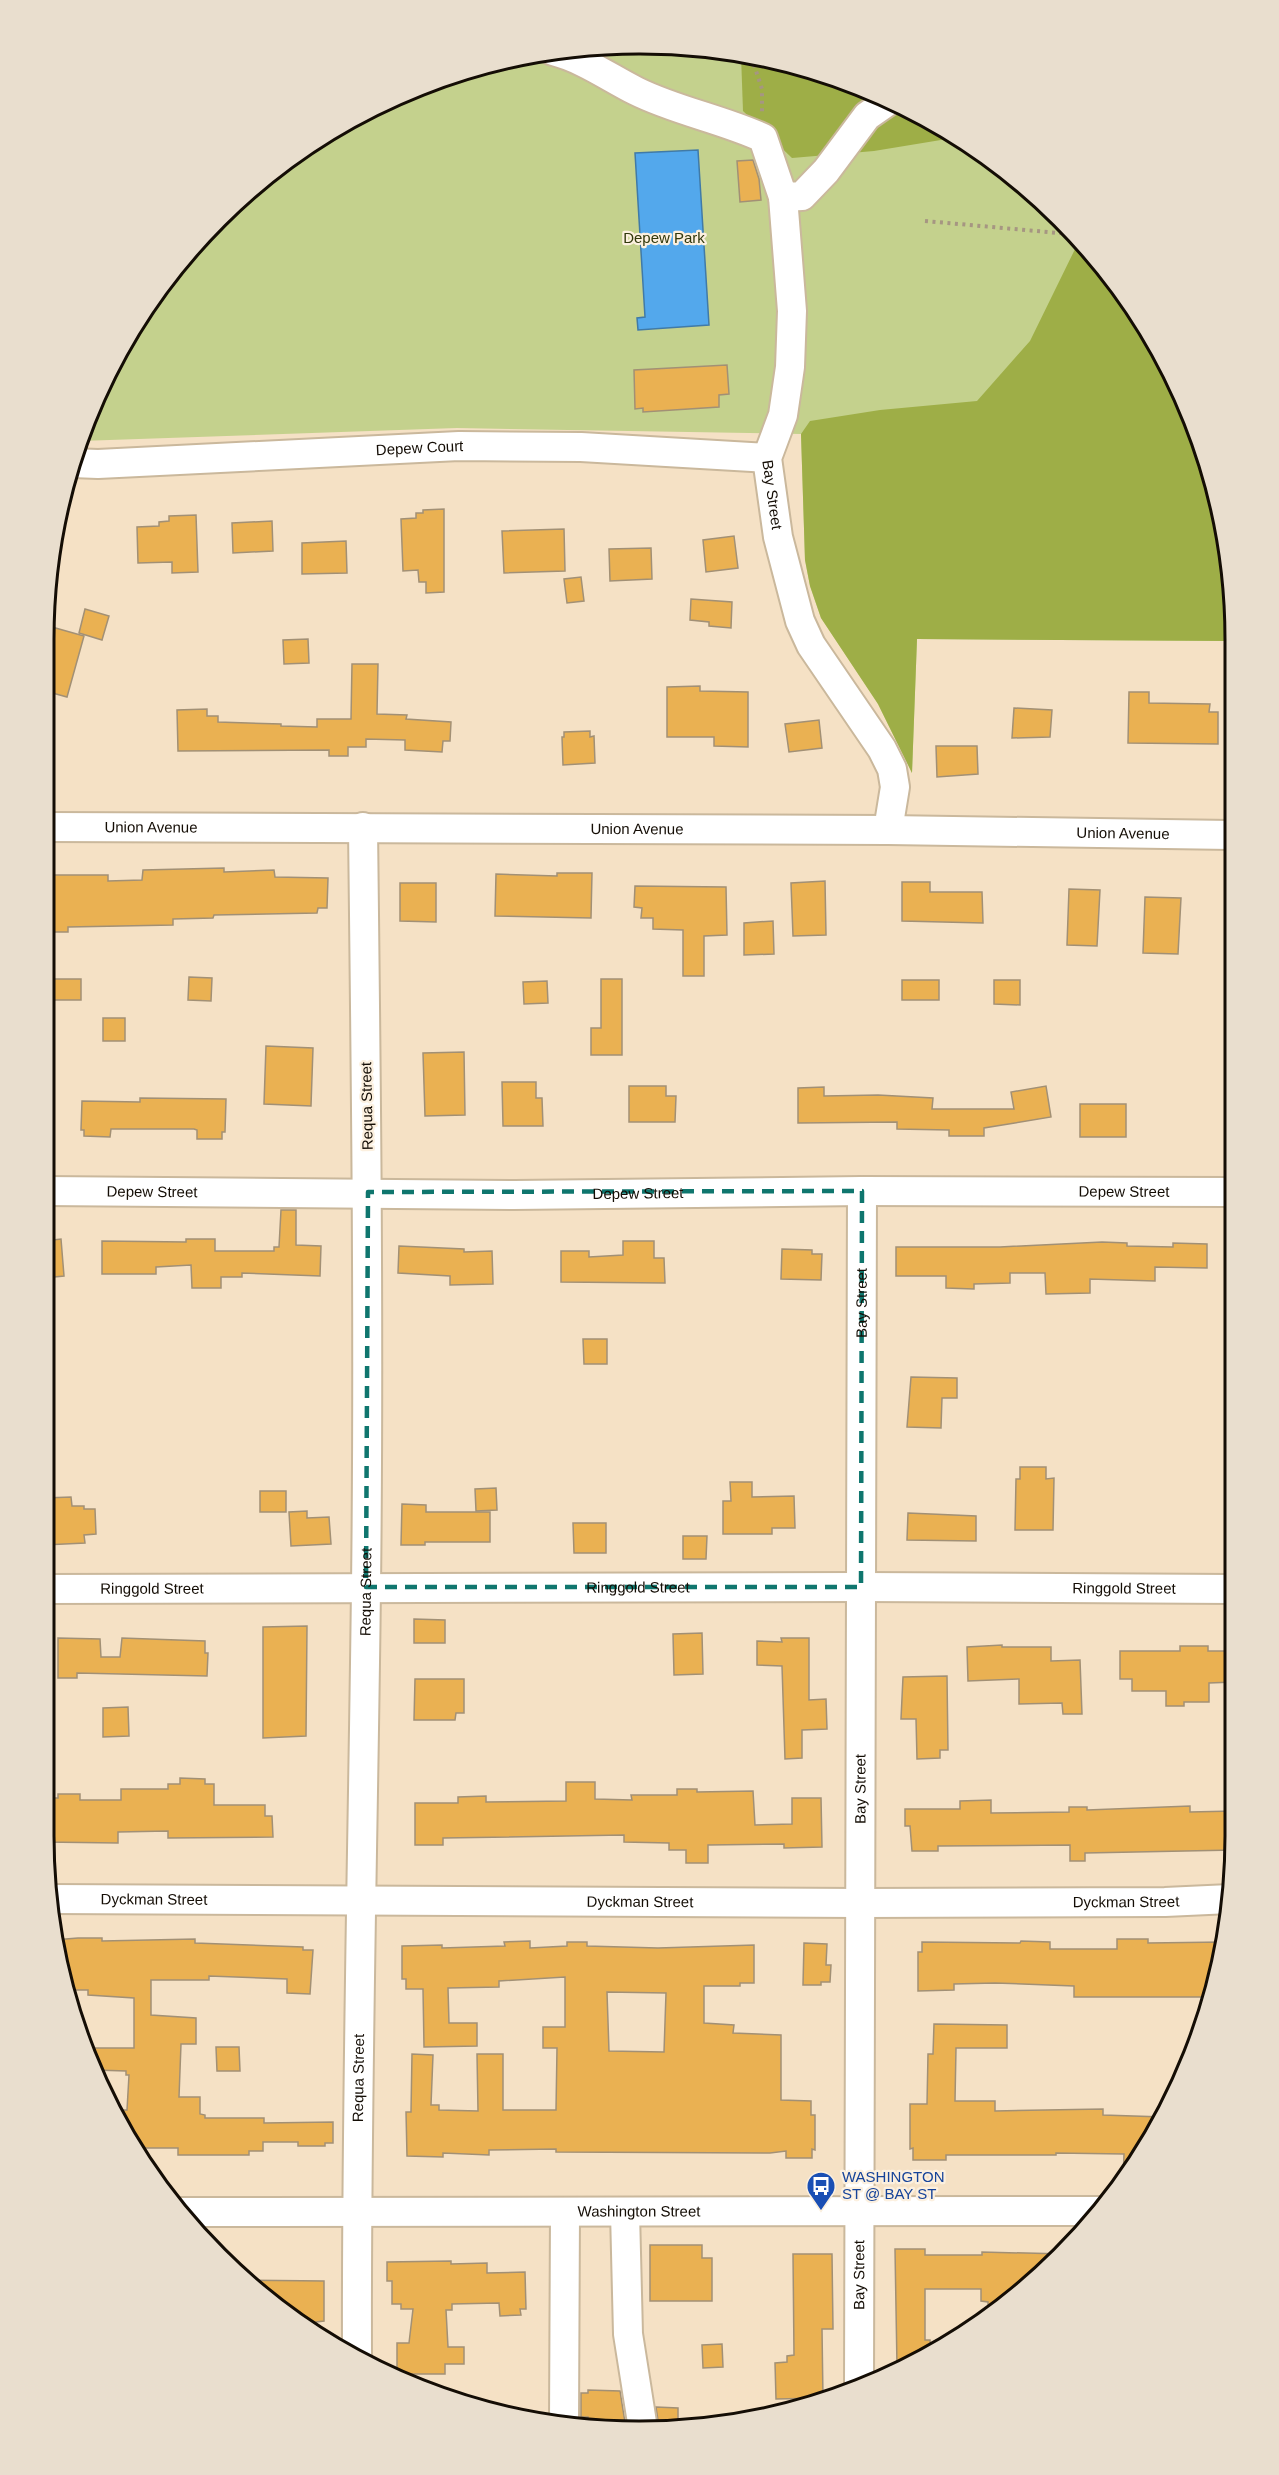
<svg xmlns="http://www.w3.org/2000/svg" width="1279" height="2475" font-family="Arial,sans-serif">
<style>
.green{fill:#c4d18d}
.forest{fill:#9eae47}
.water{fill:#53a8ec;stroke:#407aa7;stroke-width:1.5}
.building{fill:#eab152;stroke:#a29075;stroke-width:1.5;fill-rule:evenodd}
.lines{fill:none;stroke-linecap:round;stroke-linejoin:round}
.minor-casing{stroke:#cab89c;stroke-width:32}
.path{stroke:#a69682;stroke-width:4;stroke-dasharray:3 4.5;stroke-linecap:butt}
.minor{stroke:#fff;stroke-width:28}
.marked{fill:none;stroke:#0f766e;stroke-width:4.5;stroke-dasharray:12 8;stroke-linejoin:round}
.labels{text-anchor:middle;stroke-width:4.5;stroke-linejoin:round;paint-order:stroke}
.park-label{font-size:15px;fill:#31380c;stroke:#fcf0df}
.street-label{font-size:15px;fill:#140d05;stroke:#fcf0df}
.transit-label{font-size:15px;fill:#164399;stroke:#fcf0df;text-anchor:start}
.rim{fill:none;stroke:#140d05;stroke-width:3}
</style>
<rect width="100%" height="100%" fill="#f5e1c5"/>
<path class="green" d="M679,45L794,64L903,105L1032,191L1135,308L1190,412L1230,561L1231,641L917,639L912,773L878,704L821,618L810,586L805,560L801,434L457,428L80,441L105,376L167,276L247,191L342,123L448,75L562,49Z"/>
<g class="forest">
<path d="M741,55L794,64L903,105L953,138L874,151L792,158L743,111Z"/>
<path d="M1078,243L1135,308L1190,412L1230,561L1231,641L917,639L912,773L878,704L821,618L810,586L805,560L801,434L810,421L880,410L977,401L1030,341Z"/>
</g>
<path class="water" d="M698,150L709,325L638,330L637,318L645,317L635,153Z"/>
<g class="building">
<path d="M753,160L759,179L761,200L740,202L737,161Z"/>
<path d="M727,365L729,394L719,395V407L643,412V408L635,409L634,370Z"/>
<path d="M444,509V592L426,593V582H419L418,570L403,571L401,519L416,518V513H423V510Z"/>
<path d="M196,515L198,572L172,573V562L138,563L137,527L159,526V522L169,521V516Z"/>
<path d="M272,521L273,551L233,553L232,523Z"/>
<path d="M564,529L565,571L504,573L502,531Z"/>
<path d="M734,536L738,568L706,572L703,540Z"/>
<path d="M346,541L347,573L302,574V543Z"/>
<path d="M651,548L652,579L610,581L609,549Z"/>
<path d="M581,577L584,601L567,603L564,579Z"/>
<path d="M691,599L732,602L731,628L709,626V622L690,620Z"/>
<path d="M85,609L109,616L102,640L79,633Z"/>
<path d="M52,627L84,636L67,697L45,691V654Z"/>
<path d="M308,639L309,663L284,664L283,640Z"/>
<path d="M352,664H378L377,714L407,715L406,719L451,722L450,741H443L442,752L405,750V740L366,739V747H348V756H329V750L178,751L177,710L207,709V716H218V722L281,724V726L317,727V719H351Z"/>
<path d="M700,686V691L748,692V747L714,746V737H667V687Z"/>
<path d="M1129,692H1149V703L1210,704L1209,712H1218V744L1128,743Z"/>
<path d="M1014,708L1052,710L1050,737L1012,738Z"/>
<path d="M819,720L822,748L789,752L785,724Z"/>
<path d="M590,731V737L594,736L595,763L563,765L562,737H564V732Z"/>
<path d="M936,746H977L978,774L937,777Z"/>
<path d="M224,868V872L274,870L275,877L328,878L327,908H318L317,913L214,915L213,918L173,919V925L68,927V932H48L49,875H108V881L142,880L143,870Z"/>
<path d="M557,873H592L591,918L495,916L496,874L557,876Z"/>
<path d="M825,881L826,935L793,936L791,883Z"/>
<path d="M902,882H930V892H982L983,923L902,921Z"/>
<path d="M400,883H436V922L400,921Z"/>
<path d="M635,886L726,887L727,935L704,936V976H683V930L653,929V918H641L642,908L634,907Z"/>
<path d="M1069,889L1100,890L1097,946L1067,945Z"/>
<path d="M1145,897L1181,898L1178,954L1143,953Z"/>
<path d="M773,921L774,954L744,955V923Z"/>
<path d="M189,977L212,978L211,1001L188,1000Z"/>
<path d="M49,979H81V1000H48Z"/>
<path d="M601,979H622V1055H591V1028H601Z"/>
<rect x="902" y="980" width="37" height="20"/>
<path d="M994,980H1020V1005L994,1004Z"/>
<path d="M547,981L548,1003L524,1004L523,982Z"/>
<rect x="103" y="1018" width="22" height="23"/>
<path d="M266,1046L313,1048L311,1106L264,1104Z"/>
<path d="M464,1052L465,1115L425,1116L423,1053Z"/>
<path d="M502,1082H536V1098H542L543,1126H503Z"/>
<path d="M629,1086H666V1096H676L675,1122H629Z"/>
<path d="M1046,1086L1051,1117L984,1128V1136H949V1130L897,1129V1122L798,1123V1088L824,1087V1096L878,1095L933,1098L932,1109H1014L1011,1092Z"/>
<path d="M140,1098L226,1099L225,1132H222V1139H197V1130L194,1129H111L110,1137L84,1136V1130H81L82,1101L140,1102Z"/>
<rect x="1080" y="1104" width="46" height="33"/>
<path d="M281,1210H296V1245L321,1246L320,1276L242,1273V1277H221V1288H192L191,1265L156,1267V1274H102V1241L186,1242V1239H215V1251H274V1247H279Z"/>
<path d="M61,1239L64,1276L44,1278V1241Z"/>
<path d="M623,1241H654V1258H664L665,1283L561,1282V1251H589V1257L623,1255Z"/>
<path d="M1102,1242L1127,1243V1246L1173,1247V1243L1207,1244V1268L1155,1267V1281L1090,1279V1293L1046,1294L1045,1273H1010V1283L974,1284V1289L946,1288V1276H896V1247H1000Z"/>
<path d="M399,1246L464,1249V1252L492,1251L493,1284L450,1285V1276L398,1273Z"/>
<path d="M782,1249L812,1250V1254H822L821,1280L781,1279Z"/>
<path d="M583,1339H607V1364H584Z"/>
<path d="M911,1377L957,1378V1398H942L941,1428L907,1427Z"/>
<path d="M1020,1467H1046V1479L1054,1478L1053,1530H1015L1016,1479H1020Z"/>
<path d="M730,1482H752V1497L794,1496L795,1528H772V1534H723V1501H731Z"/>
<path d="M496,1488L497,1510L476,1511L475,1489Z"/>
<rect x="260" y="1491" width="26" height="21"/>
<path d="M71,1497L72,1506H84V1509H95L96,1534L84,1535L85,1543L44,1545V1498Z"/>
<path d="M402,1504L426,1505V1512H490V1542H425V1545H401Z"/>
<path d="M307,1511V1518L329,1517L331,1544L291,1546L289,1512Z"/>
<path d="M908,1513L976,1516V1541L907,1540Z"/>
<path d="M573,1523H606V1553H574Z"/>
<path d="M683,1536H707L706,1559H683Z"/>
<path d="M414,1619L445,1620V1643H414Z"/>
<path d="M307,1626L306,1736L263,1738V1627Z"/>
<path d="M702,1633L703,1674L674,1675L673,1634Z"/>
<path d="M58,1638L100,1639L101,1657H120L122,1638L205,1641V1653H208L207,1676L77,1673V1678H58Z"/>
<path d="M781,1638H809V1700L826,1699L827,1729L802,1730V1758L785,1759L782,1666L757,1665V1641L782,1642Z"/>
<path d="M1002,1645V1647H1051V1661L1080,1660L1082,1714H1063L1062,1703L1019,1704V1679L968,1681L967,1647Z"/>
<path d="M1180,1646H1208V1651H1234V1682L1209,1683V1702H1184V1706H1166V1691H1132V1679H1120V1651H1180Z"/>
<path d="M947,1676L948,1750H940V1758L917,1759L916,1719H901L903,1677Z"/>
<path d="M415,1679H464V1713H456L455,1720H414Z"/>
<path d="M128,1707L129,1736L103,1737V1708Z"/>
<path d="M180,1778L205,1779V1784H214V1805H265V1816H272L273,1837L168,1838V1831L118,1832V1843L44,1842V1798H58V1794H80V1800H121V1789H168V1784H180Z"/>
<path d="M566,1782H595V1799L632,1800L631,1795H677V1789H697V1792L753,1791L755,1825L792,1824V1798H821L822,1847L784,1848V1844L708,1845V1863H686V1850H669V1843L624,1842V1835L443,1838V1845H415V1803H458V1797L486,1796V1802L566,1801Z"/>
<path d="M991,1800V1813L1069,1812V1807H1087V1810L1190,1806V1812L1234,1811V1850L1085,1853V1861H1070V1845L938,1846V1851H912L910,1826H905V1809H960V1801Z"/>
<path d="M78,1938H102V1941L195,1939V1943L303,1947V1950H313L310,1994L287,1993V1979L209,1976V1980H151V2015L196,2018V2044H181L179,2097H200V2114L205,2115V2118H264V2123L333,2122V2143H325V2146H298V2142H263V2151H249V2155H178V2148H133L121,2128V2110H127L129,2075H126V2071L95,2070L90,2059V2048H134V1998L88,1995V1990H72V1978H62L54,1940Z"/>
<path d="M1117,1939H1148V1943L1223,1942L1212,1997H1074V1986L995,1983L954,1984V1990L918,1991V1952H922V1942L1020,1943L1021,1941L1050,1942V1949H1117Z"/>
<path d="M530,1941V1948L567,1946V1942H587V1946L658,1948L754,1945V1983H740V1986H704V2023L734,2025L733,2033L781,2035V2100L811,2101V2115H815V2150L812,2149V2158H786V2151L770,2153L556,2152V2149L489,2150V2155L443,2153V2157L407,2156L406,2112H411L412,2054L433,2055L431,2105H439V2110L478,2111L477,2054H503V2110H556L557,2048H543V2027H565V1977L499,1981V1987L448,1988L449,2023H477V2046L424,2047L423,1989H406V1979H402V1946L442,1945V1948L505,1946L504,1942ZM607,1992L666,1993L664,2052L609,2051Z"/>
<path d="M804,1943L827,1944L826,1965H831L830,1982H821V1985H803Z"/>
<path d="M934,2024L1007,2025V2048H956L955,2101H995V2111L1103,2109V2115L1163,2117L1123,2182L1124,2154L1056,2153V2155H946V2160H913V2148L910,2149V2104H927L928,2054H933Z"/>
<path d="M216,2047H239L240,2071H217Z"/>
<path d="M650,2245H702V2258H712V2301H650Z"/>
<path d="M895,2249H925V2255H982V2252L1064,2254L988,2317V2302L981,2301V2289H925V2340H930L931,2354L911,2365L897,2366Z"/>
<path d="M793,2254H832L833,2329H822L823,2398L776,2399L775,2363L787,2362V2356L794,2355Z"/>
<path d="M451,2261V2264L487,2263V2273L525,2272L526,2309H520L521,2315L500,2316L499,2303L452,2304V2310H446L448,2347H464V2364H445V2374H397V2343H409L413,2309H401V2304H392V2281H387V2262Z"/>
<path d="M243,2280L324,2281V2321L316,2322V2335Z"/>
<path d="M722,2344L723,2367L703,2368L702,2345Z"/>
<path d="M588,2390L620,2391L626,2429L588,2428V2417H581V2393H588Z"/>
<path d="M656,2407L678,2408V2428L659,2427Z"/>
</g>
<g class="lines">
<g class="minor-casing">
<g id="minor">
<path id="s1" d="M553,51C584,59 608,77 636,91C676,111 722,119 763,138L783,197L792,311L790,367L783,415L767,458L778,537L800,621L811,645L882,749L892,769L895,787L888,830"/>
<path d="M783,197L802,196L826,171L867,116L890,100"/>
<path id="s2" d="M72,463L98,464L459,446L581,447L767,458"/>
<path id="s3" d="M45,827L888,830L1231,835"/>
<path id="s4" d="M44,1191L514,1195L862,1191L1232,1192"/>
<path id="s5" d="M44,1589L861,1587L1233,1589"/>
<path id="s6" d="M50,1899L860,1903L1165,1902L1230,1899"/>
<path id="s7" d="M179,2212L1101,2211"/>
<path d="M625,2212L628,2334L643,2429"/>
<path id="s8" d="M357,2357C356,2101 363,1844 366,1588C369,1334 366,1081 363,827"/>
<path id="s9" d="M859,2387L862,1191"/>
<path d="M564,2424L565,2212"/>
</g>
</g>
<g class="path">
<path d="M754,57V65L762,89V112"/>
<path d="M925,221L1070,234"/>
</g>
<use href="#minor" class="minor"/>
</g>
<path class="marked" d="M862,1191L861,1587H366L368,1192Z"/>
<defs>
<g id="bus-pin" transform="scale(1.5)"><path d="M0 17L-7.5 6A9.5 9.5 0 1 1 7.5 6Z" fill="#1a4fb4" stroke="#fcf0df"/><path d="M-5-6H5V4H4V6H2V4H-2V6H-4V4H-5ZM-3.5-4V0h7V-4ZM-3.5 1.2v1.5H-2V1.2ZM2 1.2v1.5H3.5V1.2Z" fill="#fff"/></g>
</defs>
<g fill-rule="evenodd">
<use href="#bus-pin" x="821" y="2186"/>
</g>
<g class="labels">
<g class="park-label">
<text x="664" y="243">Depew Park</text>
</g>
<g class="street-label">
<text dy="5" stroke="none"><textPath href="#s2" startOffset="348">Depew Court</textPath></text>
<text dy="5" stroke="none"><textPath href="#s1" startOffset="592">Bay Street</textPath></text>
<text dy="5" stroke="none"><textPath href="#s3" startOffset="106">Union Avenue</textPath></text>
<text dy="5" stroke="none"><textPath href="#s3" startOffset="592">Union Avenue</textPath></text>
<text dy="5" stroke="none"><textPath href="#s3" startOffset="1078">Union Avenue</textPath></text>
<text transform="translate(367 1106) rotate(-91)" y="5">Requa Street</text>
<text dy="5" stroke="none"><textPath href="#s4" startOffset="108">Depew Street</textPath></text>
<text dy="5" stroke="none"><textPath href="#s4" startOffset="1080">Depew Street</textPath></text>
<text dy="5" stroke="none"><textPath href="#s4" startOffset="594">Depew Street</textPath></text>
<text dy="5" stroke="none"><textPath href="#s9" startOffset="1084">Bay Street</textPath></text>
<text dy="5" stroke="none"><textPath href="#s5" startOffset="594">Ringgold Street</textPath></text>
<text dy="5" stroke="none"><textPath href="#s5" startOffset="108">Ringgold Street</textPath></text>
<text dy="5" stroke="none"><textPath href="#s5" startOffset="1080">Ringgold Street</textPath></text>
<text dy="5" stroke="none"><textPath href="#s8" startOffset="765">Requa Street</textPath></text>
<text dy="5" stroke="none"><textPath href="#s9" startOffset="598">Bay Street</textPath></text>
<text dy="5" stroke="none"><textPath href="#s6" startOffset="104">Dyckman Street</textPath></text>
<text dy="5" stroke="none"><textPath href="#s6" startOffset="590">Dyckman Street</textPath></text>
<text dy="5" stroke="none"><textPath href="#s6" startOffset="1076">Dyckman Street</textPath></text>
<text dy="5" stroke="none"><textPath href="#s8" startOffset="279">Requa Street</textPath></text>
<text dy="5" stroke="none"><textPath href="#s7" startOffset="460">Washington Street</textPath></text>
<text dy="5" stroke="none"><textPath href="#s9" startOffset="112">Bay Street</textPath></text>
</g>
<g class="transit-label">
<text x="842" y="2182">WASHINGTON<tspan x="842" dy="17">ST @ BAY ST</tspan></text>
</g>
</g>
<path d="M0 0H1279V2475H0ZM639 54H640A585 585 0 0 1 1225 639V1836A585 585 0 0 1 640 2421H639A585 585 0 0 1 54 1836V639A585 585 0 0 1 639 54Z" fill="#e9dece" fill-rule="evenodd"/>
<path class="rim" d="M639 54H640A585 585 0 0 1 1225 639V1836A585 585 0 0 1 640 2421H639A585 585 0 0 1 54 1836V639A585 585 0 0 1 639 54Z"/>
</svg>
